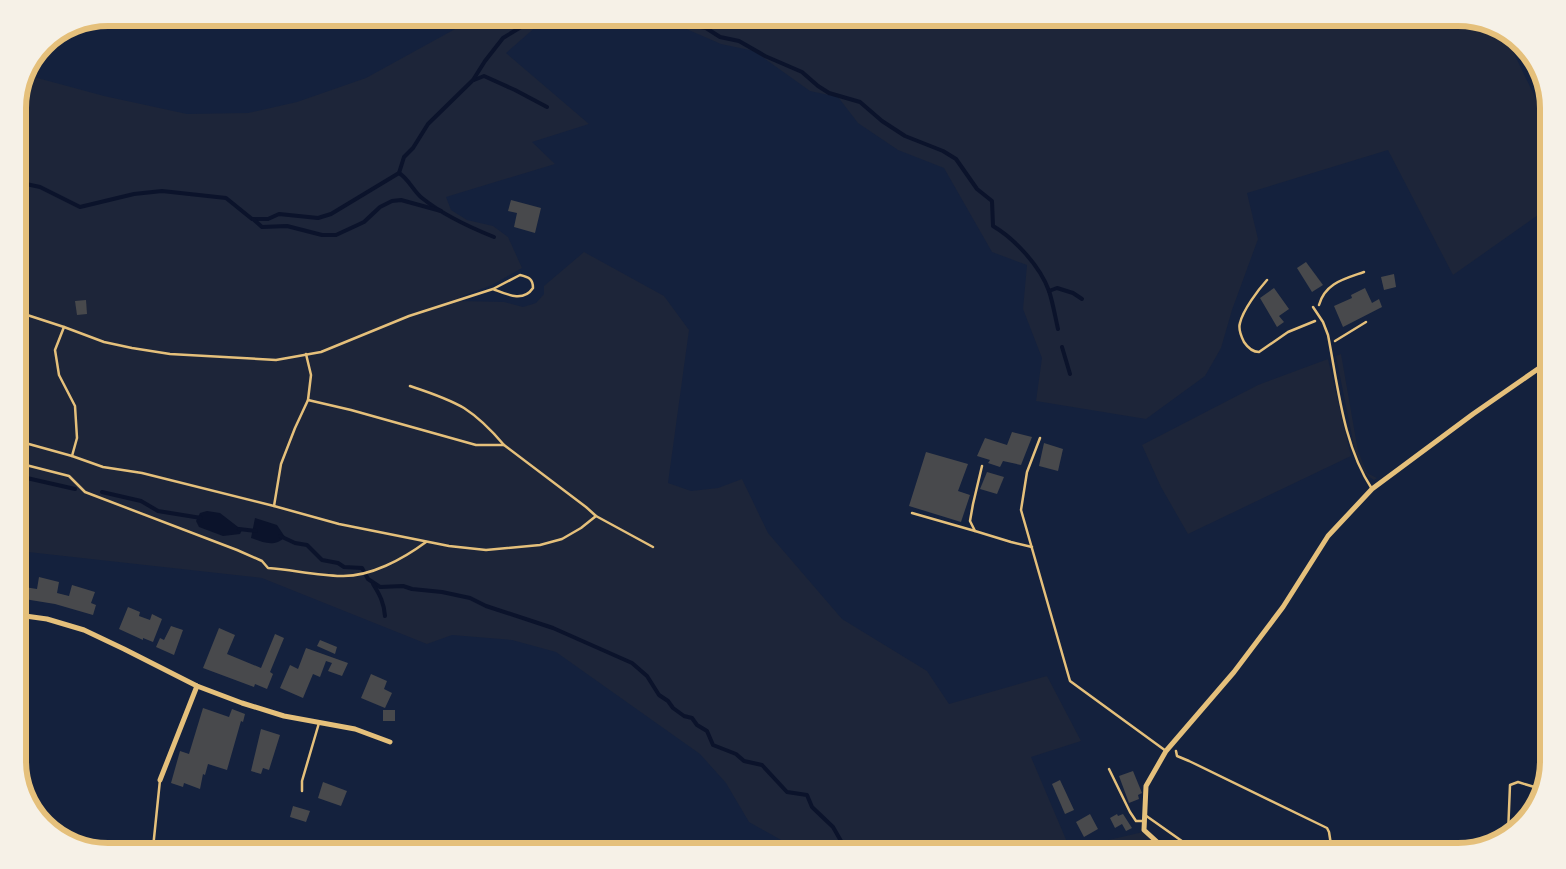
<svg xmlns="http://www.w3.org/2000/svg" width="1566" height="869" font-family="Merriweather,serif">
<style>
.green{fill:#1d2539}
.water{fill:#0b132b}
.lines{fill:none;stroke-linecap:round;stroke-linejoin:round}
.stream{stroke:#0b132b;stroke-width:4}
.building{fill:#48494c}
.path{stroke:#e5c07b;stroke-width:2.5}
.service{stroke:#e5c07b;stroke-width:2.5}
.minor{stroke:#e5c07b;stroke-width:5}
.rim{fill:none;stroke:#e5c07b;stroke-width:6}
</style>
<rect width="100%" height="100%" fill="#14213d"/>
<g class="green">
<path d="M465,18H546L506,53L589,124L532,142L555,164L446,197L451,210L467,220L493,226L508,237L522,268L492,285L460,297L461,301L504,302L523,307L536,303L544,294V286L584,252L664,296L689,330L668,483L691,491L718,488L742,479L768,533L842,619L927,671L949,704L1047,676L1081,741L1031,757L1070,849L1143,832L1164,851H797V849L749,822L726,783L700,754L556,652L512,640L452,635L427,644L262,578L28,552L18,548V102L30,76L104,96L187,114L248,113L297,102L366,78L466,23Z"/>
<path d="M661,18H1458L1502,29L1537,101L1543,144L1548,156V208L1453,275L1388,150L1247,193L1258,239L1232,310L1221,348L1205,376L1146,419L1036,401L1042,358L1023,309L1027,265L992,252L944,168L898,150L858,123L838,97L810,91L754,51L721,44Z"/>
<path d="M1341,354L1358,451L1367,473L1377,478L1374,480L1368,476L1364,471L1355,451L1336,356Z"/>
<path d="M1328,359L1351,456L1188,534L1161,487L1142,445L1258,385Z"/>
</g>
<g class="water">
<path d="M207,511L220,513L242,530L240,534L223,536L199,527L196,521L200,513Z"/>
<path d="M255,518L277,525L285,537C274,548 263,542 251,538Z"/>
</g>
<g class="lines">
<g class="stream">
<path d="M664,18L668,22L706,28L720,37L739,41L765,56L802,72L818,86L829,93L860,102L882,121L905,136L943,151L956,159L977,189L992,201L993,226C1015,239 1040,266 1049,291C1053,303 1055,316 1058,329"/>
<path d="M474,80L484,76L515,90L547,107"/>
<path d="M399,173C409,179 413,191 422,198C443,215 469,227 494,237"/>
<path d="M18,184H26L40,187L80,207L134,194L162,191L226,198L252,219H268L279,214L318,218L331,214L399,173L404,157L413,148L428,124L473,80L485,61L503,38L526,24"/>
<path d="M253,219L262,227L287,226L322,235H336L364,222L380,207L392,201L401,200L441,211"/>
<path d="M1049,291L1057,288L1073,293L1082,299"/>
<path d="M1062,347L1070,374"/>
<path d="M18,476L75,489"/>
<path d="M102,492L141,501L158,511L201,518"/>
<path d="M239,529L256,531"/>
<path d="M280,536L295,543L307,545L322,560L338,563L344,567L362,568L368,579L380,587L403,586L412,589L442,592L470,598L486,606L553,628L632,663L647,676L659,695L668,701L673,708L684,716L692,718L697,725L707,731L713,745L736,754L744,761L762,765L787,792L807,795L812,807L833,827L841,841L853,851"/>
<path d="M373,584C380,595 384,603 385,616"/>
</g>
</g>
<g class="building">
<path d="M511,200L541,208L535,233L514,227L517,213L508,211Z"/>
<path d="M1306,262L1323,285L1312,292L1297,268Z"/>
<path d="M1394,274L1396,287L1384,290L1381,277Z"/>
<path d="M1274,288L1289,309L1279,316L1284,322L1277,327L1260,298Z"/>
<path d="M1365,288L1372,303L1379,299L1382,307L1343,327L1334,306L1352,298L1351,295Z"/>
<path d="M86,300L87,314L77,315L75,301Z"/>
<path d="M1012,432L1032,437L1021,465L1003,461L1000,467L988,463L990,460L977,456L985,438L1007,445Z"/>
<path d="M1044,443L1063,449L1058,471L1039,466Z"/>
<path d="M926,452L968,464L958,491L970,495L961,522L909,506Z"/>
<path d="M987,472L1004,477L997,494L980,489Z"/>
<path d="M18,576H24V587L37,589L39,577L59,582L57,593L69,596L72,585L95,592L91,603L96,605L93,615L55,604L18,598Z"/>
<path d="M128,607L140,612L139,616L150,620L152,614L162,619L153,642L143,638V640L119,629Z"/>
<path d="M171,626L183,630L174,655L156,647L160,638L164,640Z"/>
<path d="M219,628L235,635L227,654L261,668L275,634L284,638L270,672L273,674L267,689L255,684L254,687L203,668Z"/>
<path d="M320,640L337,647L335,654L317,646Z"/>
<path d="M306,648L348,663L342,676L328,671L332,663L326,661L320,677L313,674L303,698L280,688L290,665L298,669Z"/>
<path d="M371,674L387,681L384,689L392,693L385,708L361,698Z"/>
<path d="M203,708L229,717L232,709L245,714L243,722L241,721L227,770L208,764L205,775L203,774L200,789L184,783L183,787L171,783L180,751L189,754Z"/>
<rect x="383" y="710" width="12" height="11"/>
<path d="M261,729L280,735L269,770L263,768L261,774L251,771Z"/>
<path d="M1133,771L1142,793L1138,795L1139,799L1129,803L1119,776Z"/>
<path d="M1060,780L1074,810L1065,814L1052,784Z"/>
<path d="M323,782L347,791L341,806L318,798Z"/>
<path d="M293,806L310,811L306,822L290,817Z"/>
<path d="M1090,814L1098,829L1084,837L1076,822Z"/>
<path d="M1117,814L1118,816L1123,814L1132,828L1126,831L1122,824L1115,828L1110,818Z"/>
</g>
<g class="lines">
<g class="path">
<path d="M1267,280C1258,290 1243,310 1240,323C1238,329 1241,336 1244,342C1248,348 1252,352 1259,352L1288,332L1315,321"/>
<path d="M1319,305C1325,283 1344,279 1364,272"/>
<path d="M18,312L64,327L104,342L132,348L170,354L276,360L321,352L409,316L493,289L520,275C529,277 533,279 533,288C523,303 506,294 493,289"/>
<path d="M64,327L55,350L59,375L75,406L77,438L72,456"/>
<path d="M1335,341L1366,322"/>
<path d="M410,386C428,392 447,398 464,408C478,417 493,432 504,445L586,507L596,516L653,547"/>
<path d="M308,400L351,410L476,445H504"/>
<path d="M18,441L72,456L103,467L142,473L274,506L339,524L449,546L486,550L540,545L562,539L581,528L596,516"/>
<path d="M18,463L69,476L85,492L237,550L262,561L268,568C292,570 317,575 341,576C370,577 403,559 426,542"/>
<path d="M274,506L281,464L295,428L308,400L311,375L306,354"/>
<path d="M1176,751L1177,756L1189,761L1327,828L1329,832L1332,851"/>
<path d="M1508,834L1510,785L1518,782L1541,789"/>
</g>
<g class="service">
<path d="M1543,85L1540,96L1548,115"/>
<path d="M1313,307L1323,322L1328,335C1338,386 1343,445 1372,489"/>
<path d="M1040,438L1027,472L1021,510L1070,681L1166,751"/>
<path d="M982,466L973,504L970,521L975,531L1011,542L1032,547"/>
<path d="M912,513L975,531"/>
<path d="M1109,769L1130,812L1136,821H1143"/>
<path d="M302,791V781L319,723"/>
<path d="M1145,815L1196,851"/>
<path d="M153,848L160,780"/>
</g>
<g class="minor">
<path d="M18,615L47,619L84,630L124,649L197,686L242,703L284,716L355,729L390,742"/>
<path d="M160,780L197,686"/>
<path d="M1167,851L1144,830L1146,786L1166,751L1234,672L1283,607L1328,536L1372,489L1473,414L1548,362"/>
</g>
</g>
<path d="M0 0H1566V869H0ZM108 26H1458A82 82 0 0 1 1540 108V761A82 82 0 0 1 1458 843H108A82 82 0 0 1 26 761V108A82 82 0 0 1 108 26Z" fill="#f6f1e7" fill-rule="evenodd"/>
<path class="rim" d="M108 26H1458A82 82 0 0 1 1540 108V761A82 82 0 0 1 1458 843H108A82 82 0 0 1 26 761V108A82 82 0 0 1 108 26Z"/>
</svg>
